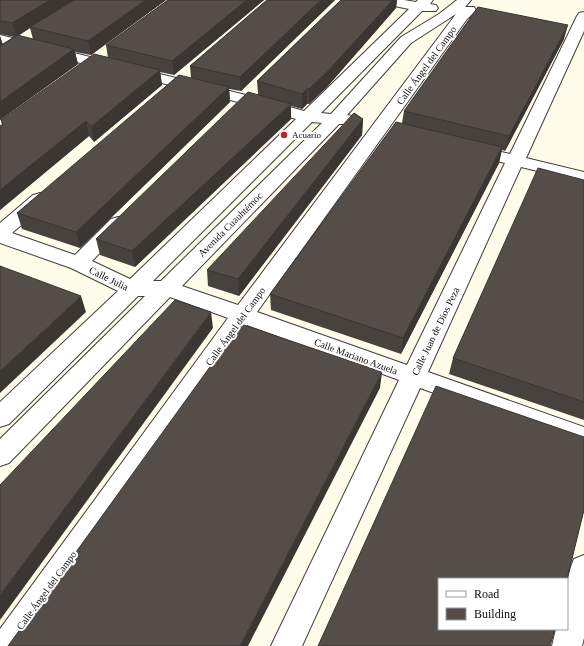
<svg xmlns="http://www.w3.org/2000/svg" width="584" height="646" font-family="'Times New Roman',serif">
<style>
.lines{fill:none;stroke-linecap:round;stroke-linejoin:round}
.minor-casing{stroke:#3e3e3e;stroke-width:2}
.minor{fill:#fff;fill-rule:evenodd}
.wall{fill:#48423e;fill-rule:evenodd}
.shaded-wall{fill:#3b3632}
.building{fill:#544d48;stroke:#3b3632}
.poi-dot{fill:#b92725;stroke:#fff;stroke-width:1.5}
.labels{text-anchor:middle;stroke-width:4;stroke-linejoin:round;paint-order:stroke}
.far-poi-label{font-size:9px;fill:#0b0b0b;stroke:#fff;text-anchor:start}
.street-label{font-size:10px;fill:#0b0b0b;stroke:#fff}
</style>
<rect width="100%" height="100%" fill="#fffcea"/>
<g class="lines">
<g class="minor-casing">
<g id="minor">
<path d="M378,0H404L416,2L418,0H433L430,4L436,5L438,8L436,11H422L321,113L331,114L401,37L439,14L457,0H471L465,7H474L476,10L467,19L257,312L407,365L505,163L465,154L462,150L465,146L471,145L510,154L577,16L579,13L584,12V31L526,158L584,172V182L521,167L428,372L584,427V447L420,388L302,646H271L399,380L247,325L24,646H0V629L228,318L170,297L9,463L0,466V439L145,296H138L9,424L0,427V402L118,291L71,268L0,243V223L33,195L40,193L47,195L49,199L47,203L12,233L75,255L111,219L118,217L125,219L128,223L125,227L92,261L130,279L296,119L238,102L0,43V35L250,96L304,111L409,9L380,3ZM456,14L238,305L182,286L339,124H352L354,120L352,116L347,115L411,43ZM312,122L322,123L161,281H153Z"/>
<path d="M584,555V638L582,646H552L556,629H567C567,605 564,581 574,559Z"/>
</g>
</g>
<use href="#minor" class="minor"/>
</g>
<g class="wall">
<path d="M0,0H166L91,55L75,52L78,64L0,120V36L2,44L14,37L0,34ZM30,28L33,39L18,36Z"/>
<path d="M168,0H264L174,75L160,72L162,85L94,142L89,136L0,210V126L2,125L1,120L108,58L106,45Z"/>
<path d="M267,0H335L241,91L229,89L230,102L80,248L22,229L17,213L191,78L190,66Z"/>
<path d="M341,0H397L396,8L327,87L309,104H307L302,109L291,106V119L135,267L100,255L96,239L258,94L257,81Z"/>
<path d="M564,39L505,151L502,150L499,163L401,354L271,310L270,294L402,123L404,111Z"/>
<path d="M363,119L362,135L239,296L208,286L207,270Z"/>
<path d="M584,180V420L449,374L453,358Z"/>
</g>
<g class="shaded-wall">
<path d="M50,0H74L30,27V28L16,37L12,23Z"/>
<path d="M146,0H166L91,55L88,41Z"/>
<path d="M247,0H264L174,75L172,61Z"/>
<path d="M321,0H335L241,91L240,77Z"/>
<path d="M393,0H397L396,8L327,87L309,104V89Z"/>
<path d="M568,25L564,39L505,151L509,136Z"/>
<path d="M0,36L3,45L0,48Z"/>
<path d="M74,49L78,64L0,120V102Z"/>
<path d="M160,70L162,85L94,142L91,127Z"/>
<path d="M229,87L230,102L80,248L76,232Z"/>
<path d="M307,89V104L302,109V94Z"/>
<path d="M291,104V119L135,267L132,251Z"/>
<path d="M363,119L362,135L239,296L238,279Z"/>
<path d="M86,121L89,136L0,210V190Z"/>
<path d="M502,147L499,163L401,354L403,338Z"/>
<path d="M81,296L86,312L0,393V371Z"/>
<path d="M211,312L213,328L0,620V595Z"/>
<path d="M382,372L380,388L248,646H240Z"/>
</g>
<g class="building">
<path d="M0,0H50L12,23L0,21Z"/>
<path d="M74,0H146L88,41L30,27Z"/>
<path d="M168,0H247L172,61L106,45Z"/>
<path d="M267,0H321L240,77L190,66Z"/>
<path d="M341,0H393L327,72L309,89H307L302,94L257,81Z"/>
<path d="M478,7L568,25L509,136L404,111Z"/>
<path d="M17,35L74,49L0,102V45H2Z"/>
<path d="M94,54L160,70L91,127L86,121L0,190V126L3,124L1,120Z"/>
<path d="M179,75L229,87L76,232L17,213Z"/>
<path d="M248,92L291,104L132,251L96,239Z"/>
<path d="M354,113L363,119L238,279L207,270Z"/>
<path d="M396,122L502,147L403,338L270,294Z"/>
<path d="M538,168L584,180V402L453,358Z"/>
<path d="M0,266L81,296L0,371Z"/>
<path d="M175,300L211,312L0,595V485Z"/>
<path d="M241,324L382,372L240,646H8Z"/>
<path d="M436,386L584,437V510L567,579H439V629H555L550,646H318Z"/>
</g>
<circle class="poi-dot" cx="284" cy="135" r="4"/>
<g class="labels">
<g class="far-poi-label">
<text x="292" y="138">Acuario</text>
</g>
<g class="street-label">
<text transform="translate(426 65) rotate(-54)" y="4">Calle Ángel del Campo</text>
<text transform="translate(230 224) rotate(-45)" y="4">Avenida Cuauhtémoc</text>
<text transform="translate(109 278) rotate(26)" y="4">Calle Julia</text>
<text transform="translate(235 326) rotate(-54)" y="4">Calle Ángel del Campo</text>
<text transform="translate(435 331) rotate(-64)" y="4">Calle Juan de Dios Peza</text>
<text transform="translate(356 356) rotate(20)" y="4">Calle Mariano Azuela</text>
<text transform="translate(46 590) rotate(-54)" y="4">Calle Ángel del Campo</text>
</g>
</g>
<rect x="438" y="578" width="130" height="52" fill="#ffffff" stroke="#9d9d9d"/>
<rect x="446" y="591" width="20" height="6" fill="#ffffff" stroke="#9d9d9d"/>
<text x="474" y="598" font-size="12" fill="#0b0b0b">Road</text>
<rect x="446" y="608" width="20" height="12" fill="#544d48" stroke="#9d9d9d"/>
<text x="474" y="618" font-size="12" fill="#0b0b0b">Building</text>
</svg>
